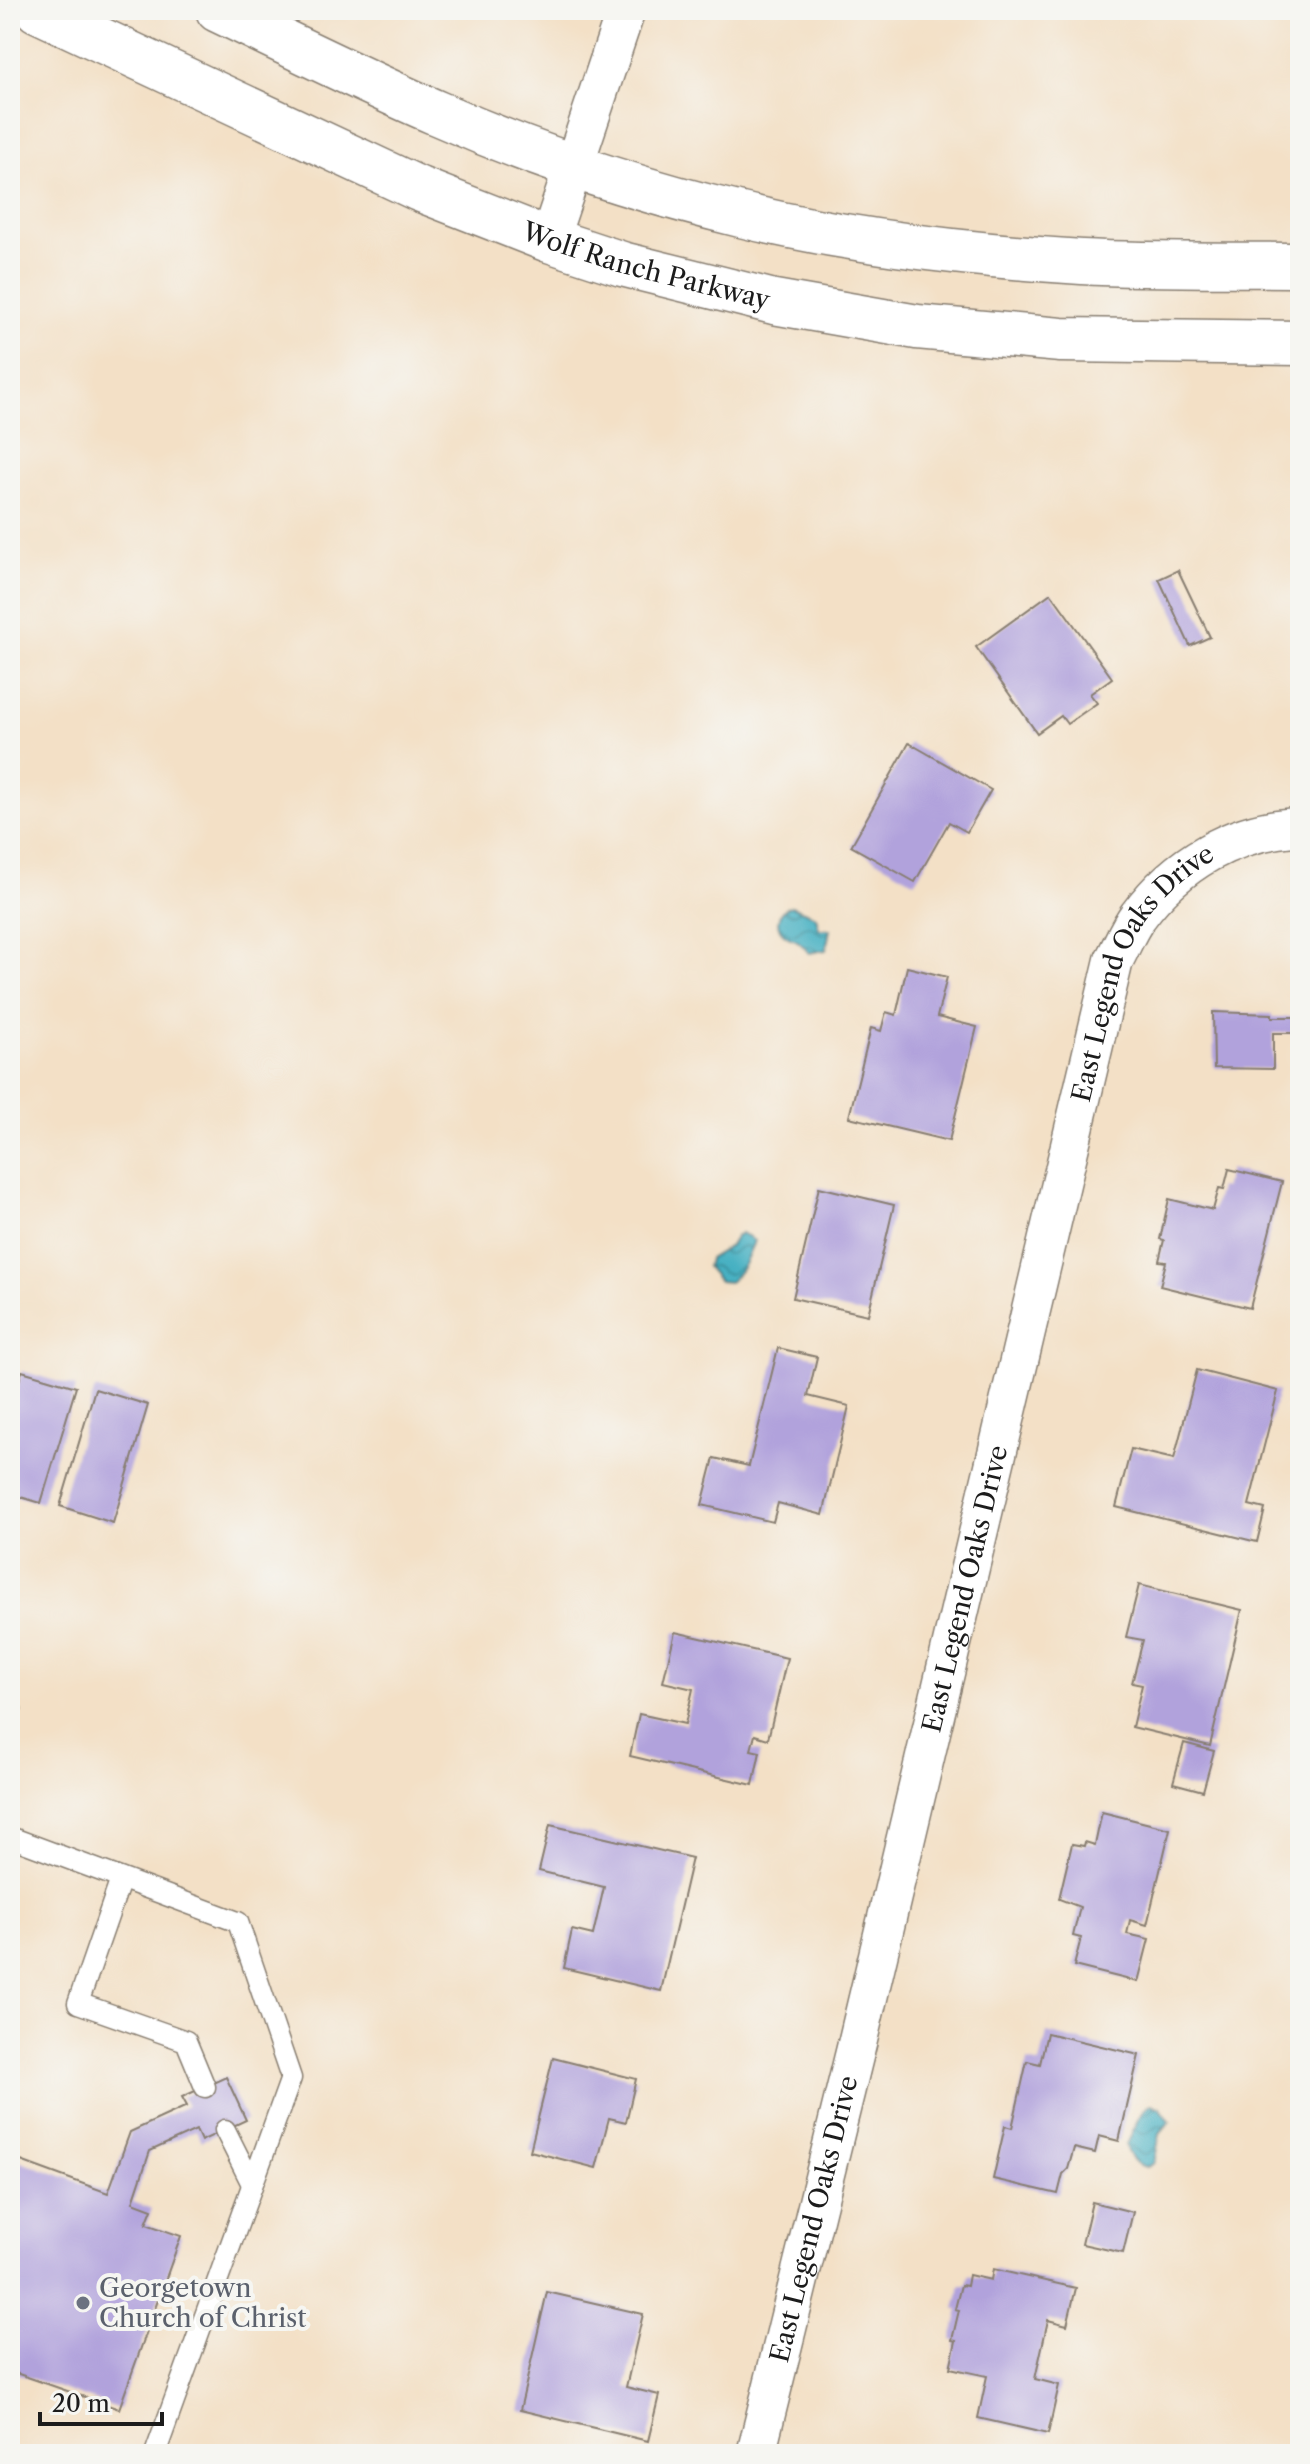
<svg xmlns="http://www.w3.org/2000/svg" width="1310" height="2464" font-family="'Libre Caslon Text',serif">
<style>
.water{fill:url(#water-waves);stroke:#30666e;stroke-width:2}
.building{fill:#b1a2dc}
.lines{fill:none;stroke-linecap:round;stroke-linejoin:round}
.lane-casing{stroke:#887e71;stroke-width:23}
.street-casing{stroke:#887e71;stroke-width:41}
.secondary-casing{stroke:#887e71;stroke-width:47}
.lane{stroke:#fff;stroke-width:20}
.street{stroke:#fff;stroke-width:38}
.secondary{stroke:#fff;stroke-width:44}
.worship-dot{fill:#6b7280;stroke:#f6f6f2;stroke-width:3}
.labels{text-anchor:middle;stroke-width:8;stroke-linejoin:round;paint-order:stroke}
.street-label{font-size:26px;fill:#1c1c1c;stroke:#f6f6f2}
.worship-label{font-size:26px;fill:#5b616d;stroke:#f6f6f2;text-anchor:start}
</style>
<defs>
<pattern id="water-waves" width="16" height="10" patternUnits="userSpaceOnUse" patternTransform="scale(2)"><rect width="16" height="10" fill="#43afc1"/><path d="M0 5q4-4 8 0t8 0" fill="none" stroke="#378e9c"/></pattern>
</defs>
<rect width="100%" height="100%" fill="#f6f6f2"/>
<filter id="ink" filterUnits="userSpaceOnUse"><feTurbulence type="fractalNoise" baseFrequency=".0125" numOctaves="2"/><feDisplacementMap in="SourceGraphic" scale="16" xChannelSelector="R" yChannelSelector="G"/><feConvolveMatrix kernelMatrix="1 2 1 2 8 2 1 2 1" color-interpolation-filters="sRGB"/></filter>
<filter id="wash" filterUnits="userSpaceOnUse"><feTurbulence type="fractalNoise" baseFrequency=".006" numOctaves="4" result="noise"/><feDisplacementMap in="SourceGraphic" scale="32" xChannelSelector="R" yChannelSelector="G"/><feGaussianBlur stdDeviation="1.8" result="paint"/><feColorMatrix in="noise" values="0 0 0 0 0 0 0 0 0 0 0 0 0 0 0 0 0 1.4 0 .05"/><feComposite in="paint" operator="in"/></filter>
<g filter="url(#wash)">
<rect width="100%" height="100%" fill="#f3e0c6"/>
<g class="water">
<path d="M791,906L816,916L819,929H830L826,950L809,953C806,950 804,946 800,943C794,937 795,941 788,937C773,928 776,911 791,906Z"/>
<path d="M741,1233L754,1241C748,1257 743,1271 729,1282L719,1281L707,1267L709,1259L730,1246L736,1236Z"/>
<path d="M1151,2104L1160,2108L1170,2121L1160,2133L1154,2163L1146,2168C1136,2166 1128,2155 1126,2144C1135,2132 1137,2112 1151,2104Z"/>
</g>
<g id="blocks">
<g class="building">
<path d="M1178,570L1210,637L1190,646L1159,579Z"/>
<path d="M1051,593L1112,678L1090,694L1097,703L1067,724L1061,716L1037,733L976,647Z"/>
<path d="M909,743L991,790L967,832L949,822L915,882L851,846Z"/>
<path d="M907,967L947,977L937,1017L977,1027L949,1141L849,1117L871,1028L881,1031L886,1012L896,1015Z"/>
<path d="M1213,1012L1272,1014V1017H1296V1012H1300V1043H1297L1296,1033H1273V1069L1214,1068Z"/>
<path d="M1229,1169L1282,1182L1250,1308L1160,1286L1166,1262L1159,1261L1164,1240L1160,1239L1169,1199L1213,1210L1219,1188L1224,1189Z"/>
<path d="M819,1187L894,1205L868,1315L793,1298Z"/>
<path d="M778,1348L817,1357L808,1396L849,1406L823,1515L778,1503L773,1522L702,1505L714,1458L749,1466Z"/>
<path d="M1197,1370L1278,1391L1249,1505L1265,1509L1257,1542L1116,1507L1131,1449L1174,1459Z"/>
<path d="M22,1371L76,1387L41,1503L10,1494V1412Z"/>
<path d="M95,1389L148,1405L113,1523L60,1506Z"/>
<path d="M1139,1585L1242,1610L1210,1746L1132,1727L1142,1685L1132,1683L1143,1640L1126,1637Z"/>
<path d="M675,1632L787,1658L768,1739L755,1735L751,1750L760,1752L753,1785L630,1756L639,1714L685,1724L693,1689L663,1682Z"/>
<path d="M1184,1743L1214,1751L1203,1791L1173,1783Z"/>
<path d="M1102,1812L1170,1829L1147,1925L1130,1920L1127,1934L1149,1939L1138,1982L1074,1966L1081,1938L1073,1936L1080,1907L1059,1899L1072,1844L1084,1846L1085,1842L1095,1845Z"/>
<path d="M550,1825L692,1858L661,1991L564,1968L572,1930L593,1935L604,1887L539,1871Z"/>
<path d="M1047,2033L1139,2055L1119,2141L1099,2136L1095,2153L1074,2148L1068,2169L1063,2174L1058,2194L993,2179L1005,2126L1012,2128L1027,2061L1040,2064Z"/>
<path d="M553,2058L636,2079L626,2122L609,2118L596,2168L530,2151Z"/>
<path d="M226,2077L246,2120L201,2141L196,2130L150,2151L133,2202L152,2209L146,2224L181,2236L119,2409L10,2371V2157L108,2193L130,2132L187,2106L182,2097Z"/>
<path d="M1092,2202L1133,2212L1123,2253L1082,2244Z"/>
<path d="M993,2269L1076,2288L1067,2325L1048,2320L1035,2379L1059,2385L1048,2434L978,2418L987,2376L950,2368L956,2341L952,2340L959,2310L955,2309L961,2285L967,2286L969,2275L991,2280Z"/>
<path d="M547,2292L643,2314L626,2387L659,2395L648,2441L520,2410Z"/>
</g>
</g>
</g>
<g filter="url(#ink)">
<use href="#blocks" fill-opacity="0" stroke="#887e71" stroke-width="2"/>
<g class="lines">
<g class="lane-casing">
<g id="lane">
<path d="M10,1711L11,1709"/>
<path d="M10,1837L238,1922L291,2078L155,2454"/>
<path d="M121,1879L78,2003L186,2041L205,2087"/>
<path d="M225,2130L252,2184"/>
</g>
</g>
<g class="street-casing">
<g id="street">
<path d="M549,240L626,10"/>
<path id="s1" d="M756,2454L858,2040L1114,960C1122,946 1128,929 1138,916C1176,864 1234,829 1300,827"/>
</g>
</g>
<g class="secondary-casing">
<g id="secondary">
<path id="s2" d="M37,10L419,189L549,240L622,264L774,302L917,327L1061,340L1300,343"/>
<path d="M218,10C291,45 363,81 437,113C534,156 638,190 741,215C852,242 968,255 1082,262C1155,266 1228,264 1300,265"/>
</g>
</g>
<use href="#lane" class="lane"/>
<use href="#street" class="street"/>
<use href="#secondary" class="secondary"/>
</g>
</g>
<circle class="worship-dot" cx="83" cy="2303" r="8"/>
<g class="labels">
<g class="street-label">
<text dy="9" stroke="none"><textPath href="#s2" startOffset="662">Wolf Ranch Parkway</textPath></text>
<text dy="9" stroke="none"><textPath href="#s1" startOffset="1538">East Legend Oaks Drive</textPath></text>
<text dy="9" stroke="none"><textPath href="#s1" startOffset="890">East Legend Oaks Drive</textPath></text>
<text dy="9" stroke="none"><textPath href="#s1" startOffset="242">East Legend Oaks Drive</textPath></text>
</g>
<g class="worship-label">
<text x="99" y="2297">Georgetown<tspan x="99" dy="30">Church of Christ</tspan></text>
</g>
</g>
<rect width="1310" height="2464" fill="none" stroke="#f6f6f2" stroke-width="40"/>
<path d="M40 2412v12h122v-12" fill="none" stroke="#1c1c1c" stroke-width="4"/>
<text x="52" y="2412" font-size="24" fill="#1c1c1c" stroke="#f6f6f2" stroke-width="6" paint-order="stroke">20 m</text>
</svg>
